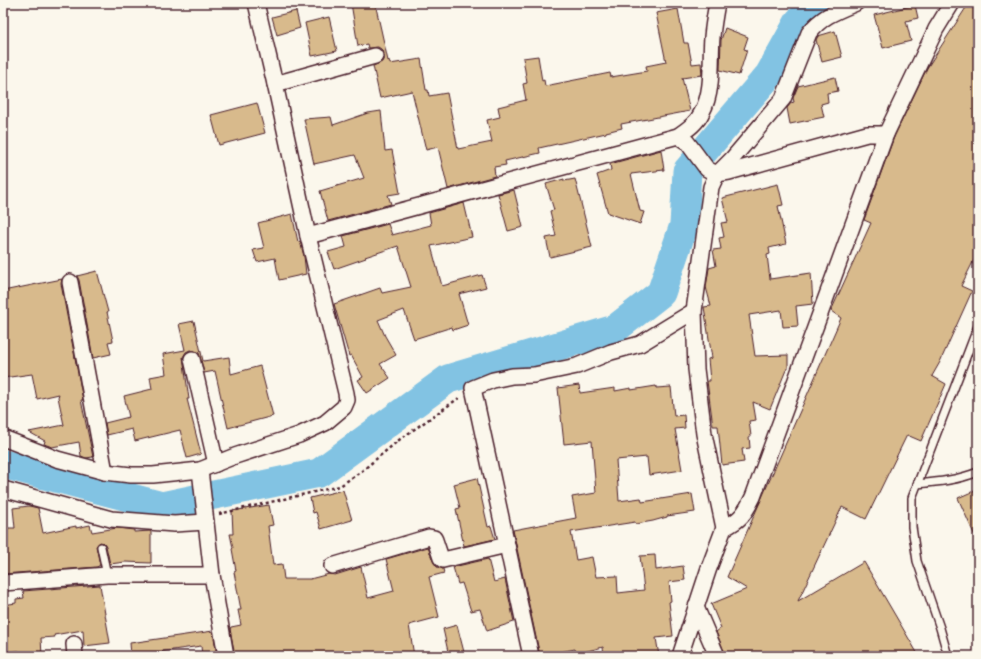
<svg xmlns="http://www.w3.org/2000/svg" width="981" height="659" font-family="'Patrick Hand',sans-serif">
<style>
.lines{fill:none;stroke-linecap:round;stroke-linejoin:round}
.river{stroke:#82c3e3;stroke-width:29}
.building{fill:#d8ba8c;stroke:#4a1f2b}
.lane-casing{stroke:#4a1f2b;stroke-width:10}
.street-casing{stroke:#4a1f2b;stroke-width:18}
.path{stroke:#4a1f2b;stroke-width:2.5;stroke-dasharray:3 3;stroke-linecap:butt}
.lane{stroke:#fbf7ec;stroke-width:7}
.street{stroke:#fbf7ec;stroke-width:15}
</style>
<rect width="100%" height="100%" fill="#fbf7ec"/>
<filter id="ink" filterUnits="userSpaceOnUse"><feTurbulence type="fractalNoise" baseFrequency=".025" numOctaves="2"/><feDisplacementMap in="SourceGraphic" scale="8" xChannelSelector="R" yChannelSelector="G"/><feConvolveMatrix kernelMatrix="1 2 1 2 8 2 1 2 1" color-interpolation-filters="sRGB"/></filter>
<g filter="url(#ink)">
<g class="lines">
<path class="river" d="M3,464L162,506L319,473L448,379L615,329L661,293L684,225L687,171L769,75L799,21L817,3"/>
</g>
<g class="building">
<path d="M351,3H375L388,61L389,60L390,64L421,59L426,90H428L429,96L447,93L458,149L492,142L487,120L500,117L498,107L526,100L523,84L527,83L523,58L538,56L542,81L544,80L545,86L610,73L611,77L647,71L646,66L666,62L656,13L678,9L684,43H688L692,64L701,63L702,75L682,78L690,111L621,124L622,128L606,132V133L539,148L540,153L505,161L506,165L494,167L495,176L448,189L438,147L426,150L412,91L380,98L373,66L382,62L384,58V53L381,49L378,47L368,48L367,44L358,46Z"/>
<path d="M969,3H978V252L961,286L972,291L940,362L932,376L946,384L921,441L907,435L866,519L842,507L798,601L864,562L919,656H726L716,632L721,628L711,604L747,589L727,577L841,318L831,311L871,223L864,220L894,137L927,68Z"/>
<path d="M915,5L918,18L906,21L911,41L883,48L874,15Z"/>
<path d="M296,11L300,28L277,35L272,17Z"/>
<path d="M329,17L337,51L312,56L305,23Z"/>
<path d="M725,28L748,37L744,49L747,50L739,75L720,70L721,40Z"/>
<path d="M835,31L842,57L822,62L816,40L818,36Z"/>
<path d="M835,77L838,91L827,93L828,102L821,104L824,117L790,124L787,108L791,103L794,102L793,98L798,86Z"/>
<path d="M257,103L265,133L219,145L211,115Z"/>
<path d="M381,111L385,151L392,150L400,193L388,195L391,204L328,221L320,191L364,178L355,155L314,164L304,119L331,117L333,125L368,113Z"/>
<path d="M661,150L664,170L631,174L640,211L644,212L640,224L608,213L597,175L611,170L610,164Z"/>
<path d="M564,179V181L575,179L592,247L550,257L546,238L556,236L550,211L554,210L546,184Z"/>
<path d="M778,184L783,205L778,206L786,244L769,248L770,254L767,255L770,279L811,273L813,304L796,306L798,326L783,327L781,310L749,315L755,356L788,355V369L786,370L770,409L753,402L756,420L749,421L751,436H749L750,448L742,449L744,462L722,465L718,426H713L707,381H710L708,359L712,358L704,307L711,306L706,287L709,268L716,266L713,250L721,249L719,238L724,237L721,223L728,222L722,198Z"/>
<path d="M514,190L523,227L508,231L498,194Z"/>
<path d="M464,203L472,237L431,246L442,286L482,275L486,287L459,294L468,325L453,330L452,327L414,339L404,310L378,320L385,336L396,355L380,364L390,378L367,393L358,380L363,377L351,355L349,356L334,304L380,288L382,293L411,287L398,246L365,257L366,258L334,269L328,252L346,247L343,236L388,224L392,235L431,225L429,213Z"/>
<path d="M292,214L298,242L300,241L304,256L306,274L279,280L275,258L257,262L253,250L264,248L258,223Z"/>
<path d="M97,271L108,312H107L113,341L108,342L111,354L93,358L79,280L77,276Z"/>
<path d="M62,279L61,284L83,400H81L93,457L86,458L81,456L79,442L52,447L44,444L45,441L29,432L64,425L58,397L59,394L37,399L32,374L3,378V291Z"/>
<path d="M194,321L203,361L229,357L231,374L260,366L273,416L228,428L215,371L204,373L199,353L195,351L190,350L186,352L183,357L189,399H187L201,454L187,458L180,430L135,441L132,429L107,435L105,423L129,417L124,396L152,389L150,377L166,374L163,354L185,350L179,324Z"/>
<path d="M579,385L580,393L615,388V391L631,388V390L656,386V388L671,387L674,416L684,415L685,428L675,429L682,470L649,475L647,457L616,460L619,501L641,498L642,502L692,494L695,512L667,516V517L653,521L636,524L635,522L571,532L576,560L592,557L596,577L617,576L618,593L644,590L640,556L655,555L656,570L683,566L685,580L669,582L671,601L669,602L673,636L656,638L659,656H604L603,647L576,654L575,649L540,656L513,530L576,518L572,497L596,493L592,441L564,444L558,388Z"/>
<path d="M477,478L488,527L491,526L495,539L464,546L456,509L460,508L454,484Z"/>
<path d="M978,489V543L958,498Z"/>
<path d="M343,490L352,520L321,529L316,512L313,513L310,498Z"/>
<path d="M269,505L273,525L268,526L273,565L282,564L284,579H310L329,574L335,575L361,567L368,598L394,591L386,559L428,547L433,561L437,567L443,569L444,573L429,577L439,617L409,625L414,656H235L230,629L231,627L241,625L238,610H241L234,572L236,571L232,549L233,548L230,534H233L232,511Z"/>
<path d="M29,506L38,508L43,533L76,526V528L90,525L92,532L117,528L134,530V532L151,531V563L125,562L110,564L106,546L104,543L100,542L96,546L100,565L97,567L3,574V528H15L13,508Z"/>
<path d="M488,559L494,582L505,579L514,622L487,631L480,609L471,611L462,583L458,584L453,567Z"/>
<path d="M100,585L110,643L84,646L83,630L54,635L55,637L41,638L42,656H19V651L5,652L3,631V605L16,603V599L24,598L23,591Z"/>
<path d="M457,625L465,656H449L443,629Z"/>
<path d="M213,631L217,656H202L201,646L131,656L130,643Z"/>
</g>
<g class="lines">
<g class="lane-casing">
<g id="lane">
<path d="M917,484C938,482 958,480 978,472"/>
<path d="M101,547L107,575"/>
<path d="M948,656L940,628L917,561L912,527V498L978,326"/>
</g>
</g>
<g class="street-casing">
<g id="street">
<path d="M275,84L375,56"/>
<path d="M886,134L936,29L952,3"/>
<path d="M678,136L687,142L707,169L717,174L729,172L867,134H886L753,497C745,513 741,520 724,528"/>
<path d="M308,236L678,136C688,129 697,123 702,112C714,90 710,61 712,37C713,25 715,14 717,3"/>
<path d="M70,282L105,472"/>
<path d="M192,359L216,464"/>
<path d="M3,438L57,459L105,472L131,475H153L200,470L235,456L299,435L325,423L344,407L347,400L346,393L308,236L275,84L256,3"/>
<path d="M200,470L212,575L226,656"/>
<path d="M3,489L111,519L174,524L206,522"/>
<path d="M332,566L429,537L434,538L435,540L441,558L443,560L507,545"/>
<path d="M3,583L107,575H212"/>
<path d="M696,607L717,656"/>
<path d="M74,644L75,656"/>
<path d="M531,656L473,388L493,380L512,376L534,375L577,366L611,352L640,344L694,311"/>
<path d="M680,656L709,568L724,528L704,434L696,369L694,311L711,187L717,174L732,159L783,99L809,33C822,16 837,11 856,3"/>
</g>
</g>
<path class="path" d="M219,514L340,486L363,470L399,440L459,398"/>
<use href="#lane" class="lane"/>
<use href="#street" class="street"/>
</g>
</g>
<rect width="981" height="659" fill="none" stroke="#fbf7ec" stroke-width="16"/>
<rect x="8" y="8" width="965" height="643" fill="none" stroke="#4a1f2b" stroke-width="1.5" filter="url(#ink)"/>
</svg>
